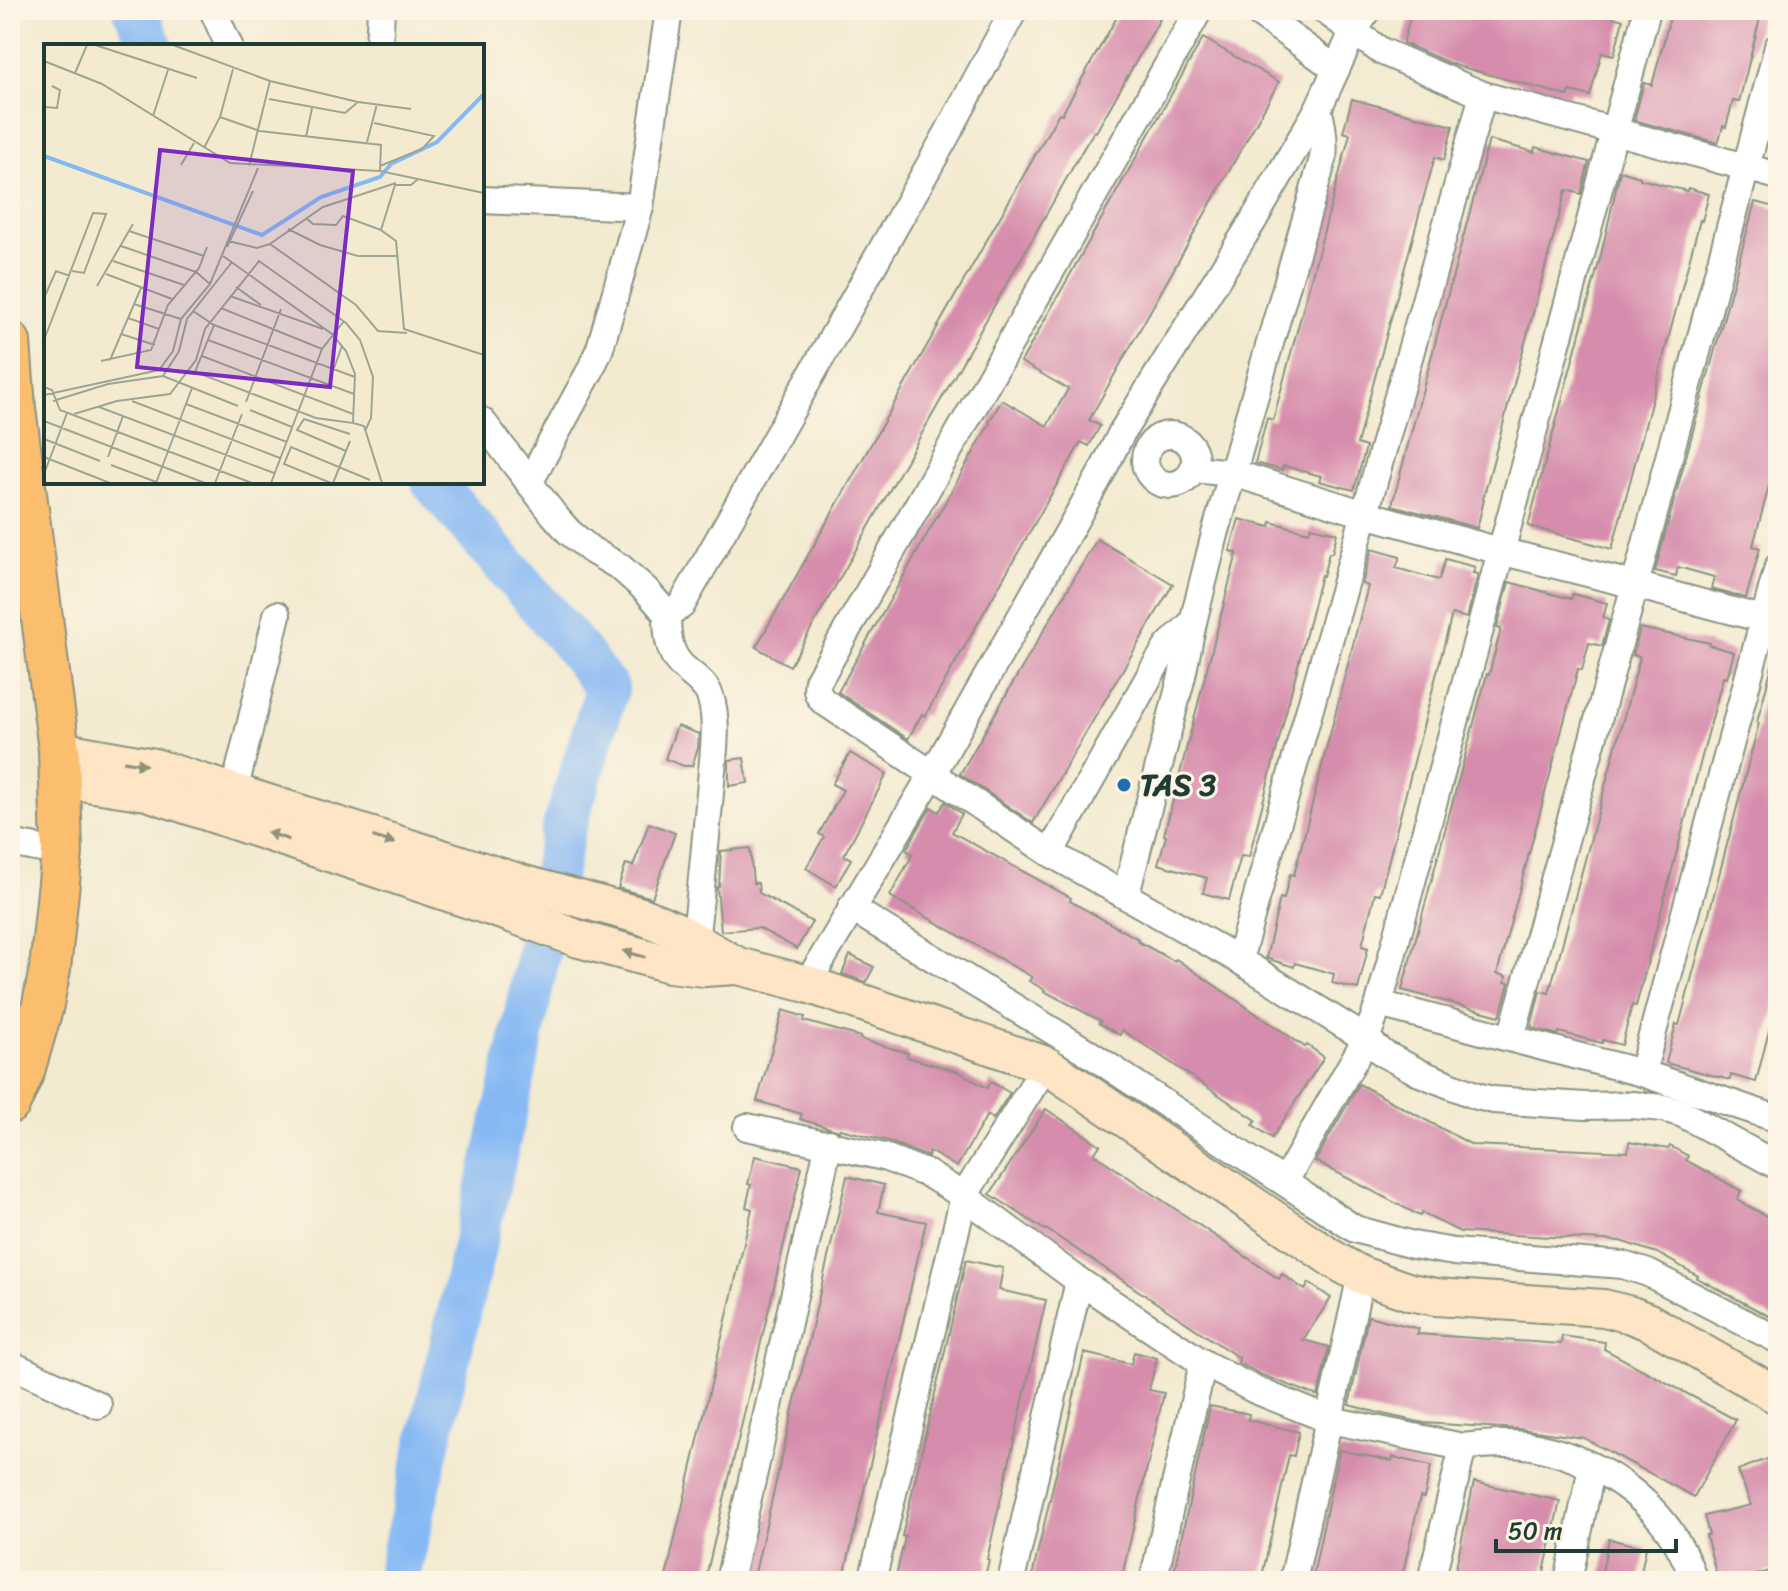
<svg xmlns="http://www.w3.org/2000/svg" width="1788" height="1591" font-family="Sriracha,sans-serif">
<style>
.lines{fill:none;stroke-linecap:round;stroke-linejoin:round}
.river{stroke:#86b9f4;stroke-width:44}
.building{fill:#d68cac}
.street-casing{stroke:#899482;stroke-width:30}
.secondary-casing{stroke:#899482;stroke-width:40}
.primary-casing{stroke:#899482;stroke-width:44}
.street{stroke:#fff;stroke-width:26}
.secondary{stroke:#fde5c5;stroke-width:36}
.primary{stroke:#fbbd6e;stroke-width:40}
.oneway{fill:#8e917c}
.poi-dot{fill:#1f6fb2;stroke:#fcf5e5;stroke-width:3}
.labels{text-anchor:middle;stroke-width:6;stroke-linejoin:round;paint-order:stroke}
.poi-label{font-size:30px;font-weight:bold;fill:#1f3d34;stroke:#fcf5e5;text-anchor:start}
.inset-river{fill:none;stroke:#86b9f4;stroke-width:4}
.inset-road{fill:none;stroke:#9ea592;stroke-width:2}
.view{fill:#7b2cbf;fill-opacity:0.15;stroke:#7b2cbf;stroke-width:4}
.inset-edge{fill:none;stroke:#1f3d34;stroke-width:4}
</style>
<rect width="100%" height="100%" fill="#fcf5e5"/>
<filter id="ink" filterUnits="userSpaceOnUse"><feTurbulence type="fractalNoise" baseFrequency=".0125" numOctaves="2"/><feDisplacementMap in="SourceGraphic" scale="16" xChannelSelector="R" yChannelSelector="G"/><feConvolveMatrix kernelMatrix="1 2 1 2 8 2 1 2 1" color-interpolation-filters="sRGB"/></filter>
<filter id="wash" filterUnits="userSpaceOnUse"><feTurbulence type="fractalNoise" baseFrequency=".006" numOctaves="4" result="noise"/><feDisplacementMap in="SourceGraphic" scale="32" xChannelSelector="R" yChannelSelector="G"/><feGaussianBlur stdDeviation="1.8" result="paint"/><feColorMatrix in="noise" values="0 0 0 0 0 0 0 0 0 0 0 0 0 0 0 0 0 1.4 0 .05"/><feComposite in="paint" operator="in"/></filter>
<g filter="url(#wash)">
<rect width="100%" height="100%" fill="#f3ead0"/>
<g class="lines">
<g class="river">
<path d="M135,10L151,46"/>
<path d="M397,1581L514,1074L563,831L607,689L572,643L433,482"/>
</g>
</g>
<g id="blocks">
<g class="building">
<path d="M1121,10H1145L1160,19L1096,132L1094,131L1082,151L790,666L756,647L1059,113L1062,114Z"/>
<path d="M1412,10H1589L1623,20L1614,55L1602,52L1590,96L1570,91L1568,96L1454,65L1403,43Z"/>
<path d="M1672,10H1762L1739,102L1733,101L1726,127L1723,126L1718,143L1634,120L1644,83L1652,85Z"/>
<path d="M1203,38L1279,82L1089,420L1100,426L1089,446L1081,442L925,716L922,714L908,739L838,692L990,423L989,422L1002,400L1047,426L1068,389L1021,362Z"/>
<path d="M1352,99L1453,126L1444,160L1435,157L1423,200L1357,444L1366,447L1354,490L1319,481L1321,476L1283,466L1282,470L1255,463L1267,418L1273,420L1350,134L1343,132Z"/>
<path d="M1489,140L1534,152L1535,147L1589,162L1581,194L1566,190L1483,499L1484,500L1477,528L1392,505Z"/>
<path d="M1620,171L1640,177V179L1687,191L1688,188L1709,194L1702,221L1700,220L1612,549L1528,526L1601,255Z"/>
<path d="M1755,202L1778,208V452L1753,546L1760,548L1746,598L1711,589L1714,577L1678,567L1676,576L1655,571Z"/>
<path d="M1239,519L1270,527L1271,522L1309,532L1311,527L1337,533L1332,553H1329L1323,576L1321,575L1249,857L1241,856L1229,900L1203,893L1207,878L1158,864L1166,836L1164,835L1237,553L1230,551Z"/>
<path d="M1097,539L1173,584L1033,823L960,774Z"/>
<path d="M1372,549L1400,557L1396,568L1439,580L1445,559L1475,567L1473,573L1478,574L1467,618L1452,614L1380,894L1375,893L1362,946L1368,948L1358,989L1332,983L1334,974L1295,963L1294,967L1266,958L1280,898L1284,899L1290,874L1294,875L1368,586L1362,584Z"/>
<path d="M1509,582L1571,599L1573,594L1607,603L1603,618L1609,620L1602,646L1589,643L1582,670L1578,669L1497,974L1506,976L1505,982L1509,983L1500,1016L1402,990L1487,674L1489,675L1501,629L1497,628Z"/>
<path d="M1640,628L1710,643L1709,645L1734,652L1727,678L1723,677L1636,1006L1632,1005L1622,1045L1603,1040L1602,1043L1559,1032L1558,1035L1531,1027L1540,991L1549,993L1640,657L1633,655Z"/>
<path d="M1772,666L1778,667V995L1756,1082L1731,1075L1730,1080L1666,1063L1676,1024L1679,1025L1708,917L1754,742L1759,723L1757,722Z"/>
<path d="M677,726L699,734L698,748L692,766H684L665,759Z"/>
<path d="M850,753L887,774L844,855L851,859L836,886L806,868L824,837L819,834L843,790L832,784Z"/>
<path d="M744,758L748,783L729,786V760Z"/>
<path d="M945,802L962,814L952,832L1071,898L1070,901L1138,939L1137,941L1174,961L1176,959L1305,1047L1307,1045L1324,1057L1272,1138L1253,1125L1256,1120L1122,1030L1120,1035L1099,1023L1101,1021L1044,991L1045,990L1029,981L1032,977L890,896L913,854L906,850L931,807L939,812Z"/>
<path d="M649,823L675,833L652,898L618,888L626,864L633,866Z"/>
<path d="M750,848L753,883H758L759,893L812,922L797,949L759,928L721,931L717,887L719,886L721,851Z"/>
<path d="M850,955L874,967L866,982L842,974Z"/>
<path d="M783,1010L805,1017L804,1021L861,1037L860,1039L908,1053L907,1057L959,1072L987,1088L991,1082L1010,1093L993,1119L987,1115L957,1167L929,1151L928,1157L888,1141L840,1129L839,1131L800,1119L802,1114L757,1101Z"/>
<path d="M1359,1084L1472,1145L1628,1152L1629,1142L1668,1149L1670,1146L1688,1156L1686,1160L1741,1191L1737,1200L1778,1222V1321L1697,1278L1698,1276L1657,1253L1620,1241L1460,1232L1422,1213L1420,1216L1315,1161Z"/>
<path d="M1046,1109L1100,1145L1094,1154L1279,1279L1282,1274L1305,1290L1309,1283L1331,1298L1303,1340L1329,1347L1318,1396L1262,1375L1238,1363L1239,1358L1046,1229L1045,1230L990,1194Z"/>
<path d="M755,1156L802,1167L705,1581H665L752,1209L746,1207L751,1185L748,1184Z"/>
<path d="M847,1176L884,1185L878,1212L926,1222L885,1400L843,1581H753Z"/>
<path d="M966,1260L1003,1268L999,1290L1046,1300L987,1559L989,1560L984,1581H895L905,1537L902,1536Z"/>
<path d="M1368,1316L1419,1329L1417,1334L1561,1344L1562,1336L1605,1342L1604,1349L1736,1420L1694,1497L1584,1438L1520,1429L1424,1423L1383,1414L1349,1405Z"/>
<path d="M1134,1352L1157,1358L1149,1390L1164,1393L1121,1581H1031L1084,1353L1131,1364Z"/>
<path d="M1210,1406L1249,1414L1248,1420L1299,1432L1294,1456L1289,1455L1261,1581H1172Z"/>
<path d="M1339,1450L1392,1461L1393,1457L1431,1466L1424,1498L1420,1497L1401,1581H1312Z"/>
<path d="M1778,1455V1569L1733,1581H1718L1706,1535H1709L1704,1516L1751,1505L1738,1470Z"/>
<path d="M1474,1482L1560,1501L1542,1581H1453Z"/>
<path d="M1609,1539L1646,1548L1639,1581H1600Z"/>
</g>
</g>
</g>
<g filter="url(#ink)">
<use href="#blocks" fill-opacity="0" stroke="#899482" stroke-width="2"/>
<g class="lines">
<g class="street-casing">
<g id="street">
<path d="M213,10L229,46"/>
<path d="M1199,10L818,681C816,690 817,694 823,701L1050,853L1239,960L1366,1039L1384,1054L1420,1073L1477,1096L1493,1100L1585,1106L1632,1105L1663,1108L1683,1114L1778,1166"/>
<path d="M1254,10L1336,69"/>
<path d="M1324,10L1381,51L1483,95L1778,176"/>
<path d="M379,46L381,10"/>
<path d="M482,200L640,207"/>
<path d="M482,421L554,515L569,532L591,550L620,567L646,590L667,614L681,606L946,136L1014,10"/>
<circle cx="1170" cy="460" r="25"/>
<path d="M1193,469L1233,473L1365,514L1500,551L1635,585L1778,623"/>
<path d="M529,483L590,371L600,348L640,207L669,10"/>
<path d="M667,614C667,631 668,652 681,665C691,675 705,682 710,696C719,722 713,755 711,782C707,826 703,871 698,916L695,942L687,956"/>
<path d="M234,792L277,615"/>
<path d="M10,843L62,853"/>
<path d="M1050,853L1154,668L1168,646L1193,622"/>
<path d="M1126,894L1182,676L1193,622L1215,534L1323,159C1325,141 1323,126 1318,109"/>
<path d="M851,908L1084,1050L1355,1229L1413,1245L1454,1252L1623,1265L1648,1273L1778,1340"/>
<path d="M1239,960L1483,95"/>
<path d="M807,984L933,773L1102,472L1122,432L1253,221L1318,109L1353,32L1368,10"/>
<path d="M1379,1004L1642,1073L1778,1119"/>
<path d="M1511,1038L1635,585L1778,47"/>
<path d="M1642,1073L1778,567"/>
<path d="M747,1127L884,1157L928,1174L964,1196L1079,1281L1203,1363L1255,1390L1330,1420L1463,1447C1487,1444 1513,1442 1537,1447C1608,1463 1672,1509 1694,1581"/>
<path d="M1285,1181L1366,1039L1379,1004L1647,10"/>
<path d="M10,1364L98,1405"/>
<path d="M729,1581L829,1143"/>
<path d="M872,1581L964,1196L1046,1065"/>
<path d="M1011,1581L1079,1281"/>
<path d="M1153,1581L1203,1363"/>
<path d="M1293,1581L1361,1275"/>
<path d="M1431,1581L1463,1447"/>
<path d="M1568,1581L1592,1467"/>
</g>
</g>
<g class="secondary-casing">
<g id="secondary">
<path d="M59,750L154,767L521,883L642,916L675,930L738,966L807,984L1046,1065L1336,1261L1361,1275L1410,1292L1436,1297L1604,1308L1631,1315L1649,1322L1778,1396"/>
<path d="M61,779L147,792L511,914L579,939L669,964L704,968L737,966"/>
</g>
</g>
<g class="primary-casing">
<path id="primary" d="M10,342L15,408L59,750L62,853L50,969L42,1009L24,1071L10,1103"/>
</g>
<use href="#street" class="street"/>
<use href="#secondary" class="secondary"/>
<use href="#primary" class="primary"/>
</g>
<defs><path id="oneway-solid" d="M-6-.8H1V-3.2L6.5 0L1 3.2V.8H-6Z" transform="scale(2)"/></defs>
<g class="oneway">
<use href="#oneway-solid" transform="translate(135 763) rotate(10)"/>
<use href="#oneway-solid" transform="translate(278 836) rotate(-161)"/>
<use href="#oneway-solid" transform="translate(384 840) rotate(17)"/>
<use href="#oneway-solid" transform="translate(634 954) rotate(-164)"/>
</g>
</g>
<circle class="poi-dot" cx="1124" cy="785" r="8"/>
<g class="labels">
<g class="poi-label">
<text x="1140" y="795">TAS 3</text>
</g>
</g>
<g transform="translate(44 44)">
<rect width="440" height="440" fill="#f3ead0"/>
<path class="inset-river" d="M0,112L218,191L277,153L336,133L347,120L393,98L440,50"/>
<path class="inset-road" d="M51,1L153,34M129,1L226,37L205,122M0,17L58,40L186,119L336,127L440,149M31,29L43,1M225,55L301,69L314,58L226,37M314,58L367,65M0,63L13,64L16,46L8,42M109,72L124,26M176,73L216,87L337,101L336,127M330,79L390,92L378,105L336,122M262,93L268,64M323,98L333,60M160,104L176,73L189,25M137,121L150,99M374,135L367,141H351L337,186L352,197L360,285L440,311M352,139L279,163L226,200L312,261L334,287L363,289M262,174L269,180L292,181L299,172L337,186M244,185L276,201L314,212H353M85,187L160,212M184,197L213,204L226,200M77,202L152,228L166,240M183,203L209,147M179,212L288,290L302,307L311,330L309,379L320,382L338,439M69,217L140,241M62,230L128,255M53,242L89,180M192,243L217,261M186,252L279,285M0,254L12,227L26,232M90,260L137,275M177,264L278,305M149,267L170,281L311,333M84,274L115,285M170,281L151,328L272,374L309,379M77,290L111,301M0,296L49,169L62,170L40,229L28,227M164,296L310,350M158,312L309,370M66,316L97,244M57,317L107,306L124,261L155,224L163,203M289,327L298,302M119,332L194,362M0,343L8,346L16,366L208,439M0,351L115,326L129,307L137,275L166,240L214,124M9,357L64,340L119,332L135,307L143,275L188,218M88,357L236,414M202,358L237,265M142,360L243,398M55,363L230,429M206,366L248,383M30,370L73,357L126,350L152,316L161,285L215,217L302,279L316,296L329,333L327,374L321,387M0,377L161,439M0,395L56,417M302,407L253,386L260,375L306,390M0,413L66,439M64,413L79,372M67,421L115,439M0,430L23,369M112,439L148,344M171,439L198,370M227,439L278,305L300,277M287,439L240,420L247,403L326,436M289,439L306,397"/>
<path class="view" d="M116,106L309,127L286,343L93,323Z"/>
<rect width="440" height="440" class="inset-edge"/>
</g>
<rect width="1788" height="1591" fill="none" stroke="#fcf5e5" stroke-width="40"/>
<path d="M1496 1539v12h180v-12" fill="none" stroke="#1f3d34" stroke-width="4"/>
<text x="1508" y="1539" font-size="24" fill="#1f3d34" stroke="#fcf5e5" stroke-width="6" paint-order="stroke">50 m</text>
</svg>
